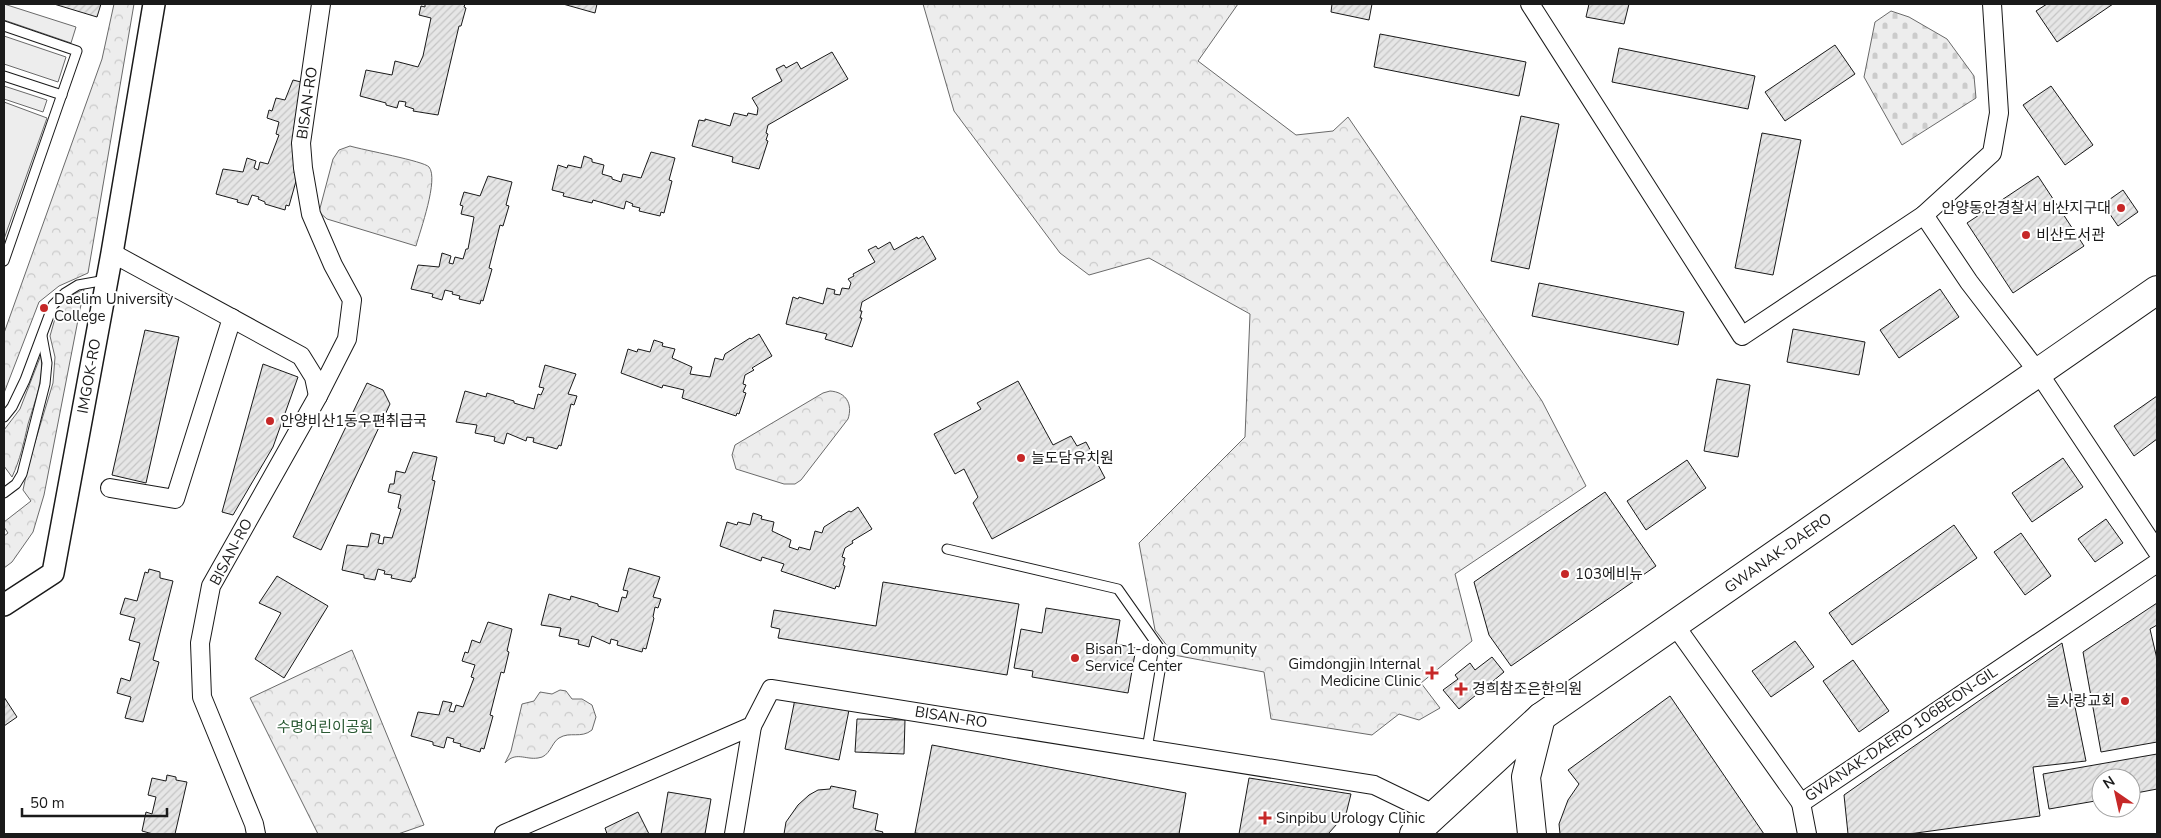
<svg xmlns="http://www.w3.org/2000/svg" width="2161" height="838" font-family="'Nunito Sans','Noto Sans KR',sans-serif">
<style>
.built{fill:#ededed;stroke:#6a6a6a}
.forest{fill:url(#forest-crowns);stroke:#6a6a6a}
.cemetery{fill:url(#cemetery-stones);stroke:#6a6a6a}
.building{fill:url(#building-hatch);stroke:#1a1a1a}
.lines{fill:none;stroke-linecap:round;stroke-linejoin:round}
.service-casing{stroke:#1a1a1a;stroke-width:11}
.minor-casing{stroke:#1a1a1a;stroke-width:20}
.tertiary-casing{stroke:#1a1a1a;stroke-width:24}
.primary-casing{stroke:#1a1a1a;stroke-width:30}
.service{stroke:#fff;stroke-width:9}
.minor{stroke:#fff;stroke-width:18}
.tertiary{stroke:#fff;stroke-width:21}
.primary{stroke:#fff;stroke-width:28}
.poi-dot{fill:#c62828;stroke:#fff;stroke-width:2}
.labels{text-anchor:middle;stroke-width:4;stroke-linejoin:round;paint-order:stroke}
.street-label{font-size:15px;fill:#1a1a1a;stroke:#fff}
.poi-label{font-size:15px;fill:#1a1a1a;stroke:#fff;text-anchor:start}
.park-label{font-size:15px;fill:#2b5a34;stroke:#fff}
</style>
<defs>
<pattern id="forest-crowns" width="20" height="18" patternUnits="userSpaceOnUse" patternTransform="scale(1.25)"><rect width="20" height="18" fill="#ededed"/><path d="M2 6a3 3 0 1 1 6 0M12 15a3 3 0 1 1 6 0" fill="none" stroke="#cbcbcb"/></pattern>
<pattern id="cemetery-stones" width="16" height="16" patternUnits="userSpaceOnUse" patternTransform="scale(1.25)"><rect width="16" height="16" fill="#ededed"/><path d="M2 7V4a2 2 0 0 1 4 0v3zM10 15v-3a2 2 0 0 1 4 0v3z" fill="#cbcbcb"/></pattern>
<pattern id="building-hatch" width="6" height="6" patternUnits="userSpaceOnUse" patternTransform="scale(1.25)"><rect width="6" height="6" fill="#e6e6e6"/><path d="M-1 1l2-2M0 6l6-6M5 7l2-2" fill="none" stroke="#c5c5c5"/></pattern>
</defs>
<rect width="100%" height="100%" fill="#fff"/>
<g class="built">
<path d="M4,4L76,27L71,43L4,20Z"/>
<path d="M4,36L66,57L58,82L4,64Z"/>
<path d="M4,86L47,100L43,112L4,99Z"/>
<path d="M4,102L47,118L4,239Z"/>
</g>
<g class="forest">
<path d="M114,4H134L88,273L59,286L39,302L4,393V333L102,59Z"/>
<path d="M923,4H1238L1198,61L1296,135L1333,131L1348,117L1542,401L1586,486L1455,574L1472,641L1421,683L1440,708L1419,720L1399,714L1372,735L1271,719L1264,672L1174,655L1155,630L1139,543L1245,437L1250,314L1149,258L1089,275L1060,253L954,111Z"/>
<path d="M350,146C363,150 424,161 429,167C439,179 420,231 416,246L327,219L319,212L333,159L339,150Z"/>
<path d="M84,289L44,495L33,532L12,562L4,568V536L8,533L4,527V522L31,501L23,490L29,462L53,383L55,357L50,336L58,308L68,297Z"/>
<path d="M41,355C44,379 35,401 28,424C24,442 20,460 12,477L4,466V430L20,409Z"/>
<path d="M830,391C846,392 853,404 848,419L801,480L795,484H784L736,469L732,455L735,445L823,393Z"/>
<path d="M352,650L424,825L398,834H318L250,698Z"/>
<path d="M560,690L566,691L572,699H582L592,705L596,717L592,730C581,739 570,731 559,738C551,743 550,757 538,758C525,760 516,751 505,763L511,751L522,704L534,701L540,692L552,694Z"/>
</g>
<path class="cemetery" d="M1891,11L1909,17L1947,39L1974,76L1976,98L1902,145L1864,77L1875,22Z"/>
<g class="building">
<path d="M54,4H101L97,17Z"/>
<path d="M425,4H465L464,7L466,8L461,26H459L438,115L413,111L414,109L405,106L406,102L399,101L397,108L386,105V103L360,96L366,70L392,75L395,61L418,67L423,56L431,18L419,15L421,6L425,7Z"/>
<path d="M563,4H597L595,13Z"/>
<path d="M1332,4H1372L1369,20L1331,12Z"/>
<path d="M1589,4H1629L1624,24L1586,17Z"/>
<path d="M2047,4H2113L2057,42L2036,11Z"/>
<path d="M1380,34L1526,62L1519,96L1374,67Z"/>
<path d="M1835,45L1855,74L1785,121L1765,92Z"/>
<path d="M1619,48L1755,76L1748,109L1612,82Z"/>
<path d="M832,52L848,79L768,125L766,133L768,134L766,140L768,141L759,169L732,162L733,157L692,146L699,120L705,121V119L730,126L734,113L747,116L748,113L757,115L758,108L752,98L782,81L776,69L784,65L786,68L797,62L801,69Z"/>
<path d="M293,80L317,86L294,173L298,174L289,206L286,205L285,210L265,204V202L258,199L259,197L252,195L248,205L237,202L238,200L216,194L223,169L243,172L247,158L256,161L254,168L258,170L260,162L268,164L279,135L276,134L279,122L267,118L269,110L272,111L276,98L285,100Z"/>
<path d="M2051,86L2093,145L2065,165L2023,105Z"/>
<path d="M1521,116L1559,124L1529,269L1491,261Z"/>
<path d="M1762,133L1801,140L1773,275L1735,268Z"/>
<path d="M651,152L675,158L669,180L672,181L664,213L661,212L660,216L639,211L640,208L632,206L633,204L626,201L624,209L593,200L592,203L563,196L564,193L552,190L558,165L567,168L568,165L581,168L584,156L592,159V162L604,165L602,174L612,177V179L621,182L623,174L641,178Z"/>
<path d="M488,176L512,182L506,205L509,206L503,226L500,225L489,268L492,269L483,301L481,300L480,304L459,299L460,296L452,294L453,292L445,290L442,300L432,297L433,294L411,289L418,265L439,267L442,253L451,256L449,263L453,264L455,257L463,259L466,249H468L474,217L461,214L463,206L460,205L464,192L480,196Z"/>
<path d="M2038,176L2084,246L2013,293L1967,223Z"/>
<path d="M2123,190L2138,212L2118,226L2103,204Z"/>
<path d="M923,236L936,259L862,302L860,311H862L860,318H862L852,347L825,339L827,334L786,324L793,297L798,299L799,297L823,304L827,288L835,290L834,294L840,295L842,288L849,289L851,283L848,279L854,276L853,274L875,262L868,250L876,246L878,249L890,242L894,250L917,237L918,239Z"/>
<path d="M1539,283L1684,312L1678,345L1532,316Z"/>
<path d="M1940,289L1959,317L1899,358L1880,330Z"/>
<path d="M1793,329L1865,342L1859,375L1787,362Z"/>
<path d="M145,330L179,337L146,483L112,475Z"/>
<path d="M759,334L772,356L752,368L754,370L745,375L743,384L746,385L743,392L746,393L739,414L737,413L736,416L682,398L684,390L663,385L662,388L621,373L628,349L637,352L638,349L650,352L654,340L663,343L662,346L675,349L672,358L692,367L690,374L710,377L715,358L723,360L725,354L750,338L751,339Z"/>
<path d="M263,364L298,377L273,447L233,515L222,512Z"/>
<path d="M545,365L576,374L568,394L577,396L574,405L571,404L561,446L559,445L557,449L533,442L534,438L527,437L526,441L507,433L504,444L494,441L495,437L475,433L477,425L456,422L465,391L486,397L487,393L514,401V403L534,409L538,394L541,395L544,388L539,387Z"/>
<path d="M1717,379L1750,385L1738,457L1704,451Z"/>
<path d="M1018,381L1053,445L1071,436L1077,446L1086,442L1105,478L992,539L973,503L978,497L964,469L955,474L934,434L981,409L977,403Z"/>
<path d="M367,383L383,390L390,404L321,550L293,537Z"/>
<path d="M2157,396V439L2134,456L2114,426Z"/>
<path d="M413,452L437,457L432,480L435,481L415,578H413L411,582L391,578L392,575L384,574L385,571L378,569L375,580L364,578V575L342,570L347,545L368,547L371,533L380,535L378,543L383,544L384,537L392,538L401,509L398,508L401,495L388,492L390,484H394L396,471L405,473Z"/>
<path d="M2063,458L2083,487L2032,522L2012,493Z"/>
<path d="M1687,460L1706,488L1646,530L1627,501Z"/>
<path d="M1605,492L1656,566L1511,666L1489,635L1474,582Z"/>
<path d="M858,507L872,529L852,541L853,543L845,548L842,557L845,558L843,565L845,566L839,587L836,586L835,589L781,571L784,564L762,557L761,561L720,546L727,522L737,525L738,522L750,525L753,513L762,516L761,519L774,522L772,531L791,540L789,547L798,550L799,547L810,550L815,531L822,533L824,527L849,511L851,512Z"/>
<path d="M2106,519L2123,543L2095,562L2078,539Z"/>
<path d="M1954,525L1977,558L1852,645L1829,613Z"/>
<path d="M2021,533L2051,576L2025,595L1994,552Z"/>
<path d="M629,568L660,577L653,597L661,599L658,608L655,607L653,617L654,618L646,649L643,648L642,652L617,645L618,641L611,639L610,644L592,636L589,647L578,644L579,640L559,636L561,628L541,625L549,594L570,600L571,596L598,604V606L618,612L622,597L626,598L628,591L623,590Z"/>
<path d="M149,569L160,572V578L173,581L153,660L159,662L143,722L125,718L131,697L117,693L121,678L130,681L140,643L129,640L135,618L120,614L125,598L137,601L145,572L148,573Z"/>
<path d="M277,576L328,606L284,678L255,659L281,613L259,603Z"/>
<path d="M883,582L1019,604L1007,675L778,638L780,629L771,627L774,610L876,626Z"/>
<path d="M2157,603V625L2150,629L2157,659V742L2101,752L2083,652Z"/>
<path d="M1046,608L1120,620L1116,644L1136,648L1128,693L1032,677L1033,671L1014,668L1021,629L1042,633Z"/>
<path d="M488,622L512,629L507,651L509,652L504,673L501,672L490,715L493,716L484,749L481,748L480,752L460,746L461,744L453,742L454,739L447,737L444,748L433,745V742L411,736L418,712L439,715L443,701L452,703L449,711L454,712L456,705L463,707L474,678L471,677L475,665L462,661L465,652L468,653L472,640L480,643Z"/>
<path d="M1795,641L1814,667L1771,697L1752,671Z"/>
<path d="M2062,643L2086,761L2033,767L2040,816L1909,834H1848L1844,795Z"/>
<path d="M1492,657L1504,672L1459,709L1443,690L1458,679L1455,675L1470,663L1475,670Z"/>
<path d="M1853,660L1889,711L1859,732L1823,681Z"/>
<path d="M1670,696L1764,834H1560L1559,824L1568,800L1579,784L1568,770Z"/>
<path d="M4,697L17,717L4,726Z"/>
<path d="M795,699L849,710L839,760L785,749Z"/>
<path d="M857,719L905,720L904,754L855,752Z"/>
<path d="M932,745L1186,793L1179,834H923L915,833Z"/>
<path d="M2157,754V789L2131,794V778H2101V800L2049,809L2043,774Z"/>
<path d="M167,775L176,777V780L187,782L175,834H153L142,831L146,812L152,814L156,797L148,795L152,778L166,781Z"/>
<path d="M1249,778L1351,794L1346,814L1328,834H1239Z"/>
<path d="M831,786L856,791L853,808L878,814L875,830L883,832L882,834H784L786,822L798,805L809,795L818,790L830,789Z"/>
<path d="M668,792L711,799L705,834H661Z"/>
<path d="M638,812L649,834H607L605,828Z"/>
</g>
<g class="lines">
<g class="service-casing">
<g id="service">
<path d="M4,26L77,51L4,261"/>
<path d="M4,76L62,95"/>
<path d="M4,417L12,407L25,380L53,305L65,293L78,285L106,280"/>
<path d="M4,493L16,484L22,474L45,384L47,363L42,336"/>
<path d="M947,549L1118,589L1163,653L1147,749"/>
</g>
</g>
<g class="minor-casing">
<g id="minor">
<path d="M1530,4L1742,336L1924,215"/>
<path d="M1992,4L1999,113L1992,153L1924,215L1969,282L2038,372L2157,551"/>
<path d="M112,253L301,356L314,377L318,396"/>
<path d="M110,488L175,499L232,318"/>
<path d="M1674,624L1801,803L2157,563"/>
<path d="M1801,803L1807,834"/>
<path d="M256,834L254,824L202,697L200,643L211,586L318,396L347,339L352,300L333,265L311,214L303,168L301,143L321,4"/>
<path d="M504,834L752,726L771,689L1374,785L1434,814"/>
<path d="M734,834L752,726"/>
</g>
</g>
<g class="tertiary-casing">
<path id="tertiary" d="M4,605L53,573L112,253L154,4"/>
</g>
<g class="primary-casing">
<g id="primary">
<path d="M1414,834L1541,717L2157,290"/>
<path d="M1532,834L1526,777L1541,717"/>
</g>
</g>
<use href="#service" class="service"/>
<use href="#minor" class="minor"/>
<use href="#tertiary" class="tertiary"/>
<use href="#primary" class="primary"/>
</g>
<g class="poi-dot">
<circle cx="2121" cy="208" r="5"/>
<circle cx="2026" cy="235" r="5"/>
<circle cx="44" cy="308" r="5"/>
<circle cx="270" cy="421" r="5"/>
<circle cx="1021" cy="458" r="5"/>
<circle cx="1565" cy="574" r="5"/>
<circle cx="1075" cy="658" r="5"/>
<path d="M1429.5 665.5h5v5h5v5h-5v5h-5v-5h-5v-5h5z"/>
<path d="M1458.5 681.5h5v5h5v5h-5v5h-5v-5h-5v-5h5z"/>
<circle cx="2125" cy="701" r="5"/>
<path d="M1262.5 810.5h5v5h5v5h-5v5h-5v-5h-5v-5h5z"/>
</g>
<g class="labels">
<g class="street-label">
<text transform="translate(307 103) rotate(-82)" y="5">BISAN-RO</text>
<text transform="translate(89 376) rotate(-80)" y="5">IMGOK-RO</text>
<text transform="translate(231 552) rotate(-62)" y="5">BISAN-RO</text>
<text transform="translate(1778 553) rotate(-35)" y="5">GWANAK-DAERO</text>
<text transform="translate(951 717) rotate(9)" y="5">BISAN-RO</text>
<text transform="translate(1901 734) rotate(-34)" y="5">GWANAK-DAERO 106BEON-GIL</text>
</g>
<g class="poi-label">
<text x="2111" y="213" text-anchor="end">안양동안경찰서 비산지구대</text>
<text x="2036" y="240">비산도서관</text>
<text x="54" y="304">Daelim University<tspan x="54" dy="17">College</tspan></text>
<text x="280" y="426">안양비산1동우편취급국</text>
<text x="1031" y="463">늘도담유치원</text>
<text x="1575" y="579">103에비뉴</text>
<text x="1085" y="654">Bisan 1-dong Community<tspan x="1085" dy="17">Service Center</tspan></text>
<text x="1421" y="669" text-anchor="end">Gimdongjin Internal<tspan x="1421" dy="17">Medicine Clinic</tspan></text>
<text x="1472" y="694">경희참조은한의원</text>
<text x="2115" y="706" text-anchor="end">늘사랑교회</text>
<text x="1276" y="823">Sinpibu Urology Clinic</text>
</g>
<g class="park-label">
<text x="325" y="732">수명어린이공원</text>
</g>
</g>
<rect width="2161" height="838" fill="none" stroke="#1a1a1a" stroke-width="10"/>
<g transform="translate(2116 793) rotate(326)"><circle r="24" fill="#ffffff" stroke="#a3a3a3"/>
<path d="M0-4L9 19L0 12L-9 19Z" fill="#c62828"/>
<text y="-8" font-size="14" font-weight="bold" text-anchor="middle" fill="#1a1a1a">N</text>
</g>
<path d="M22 808v8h145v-8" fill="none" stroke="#1a1a1a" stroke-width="2.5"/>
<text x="30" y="808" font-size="15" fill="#1a1a1a" stroke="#ffffff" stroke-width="4" paint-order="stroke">50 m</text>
</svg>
